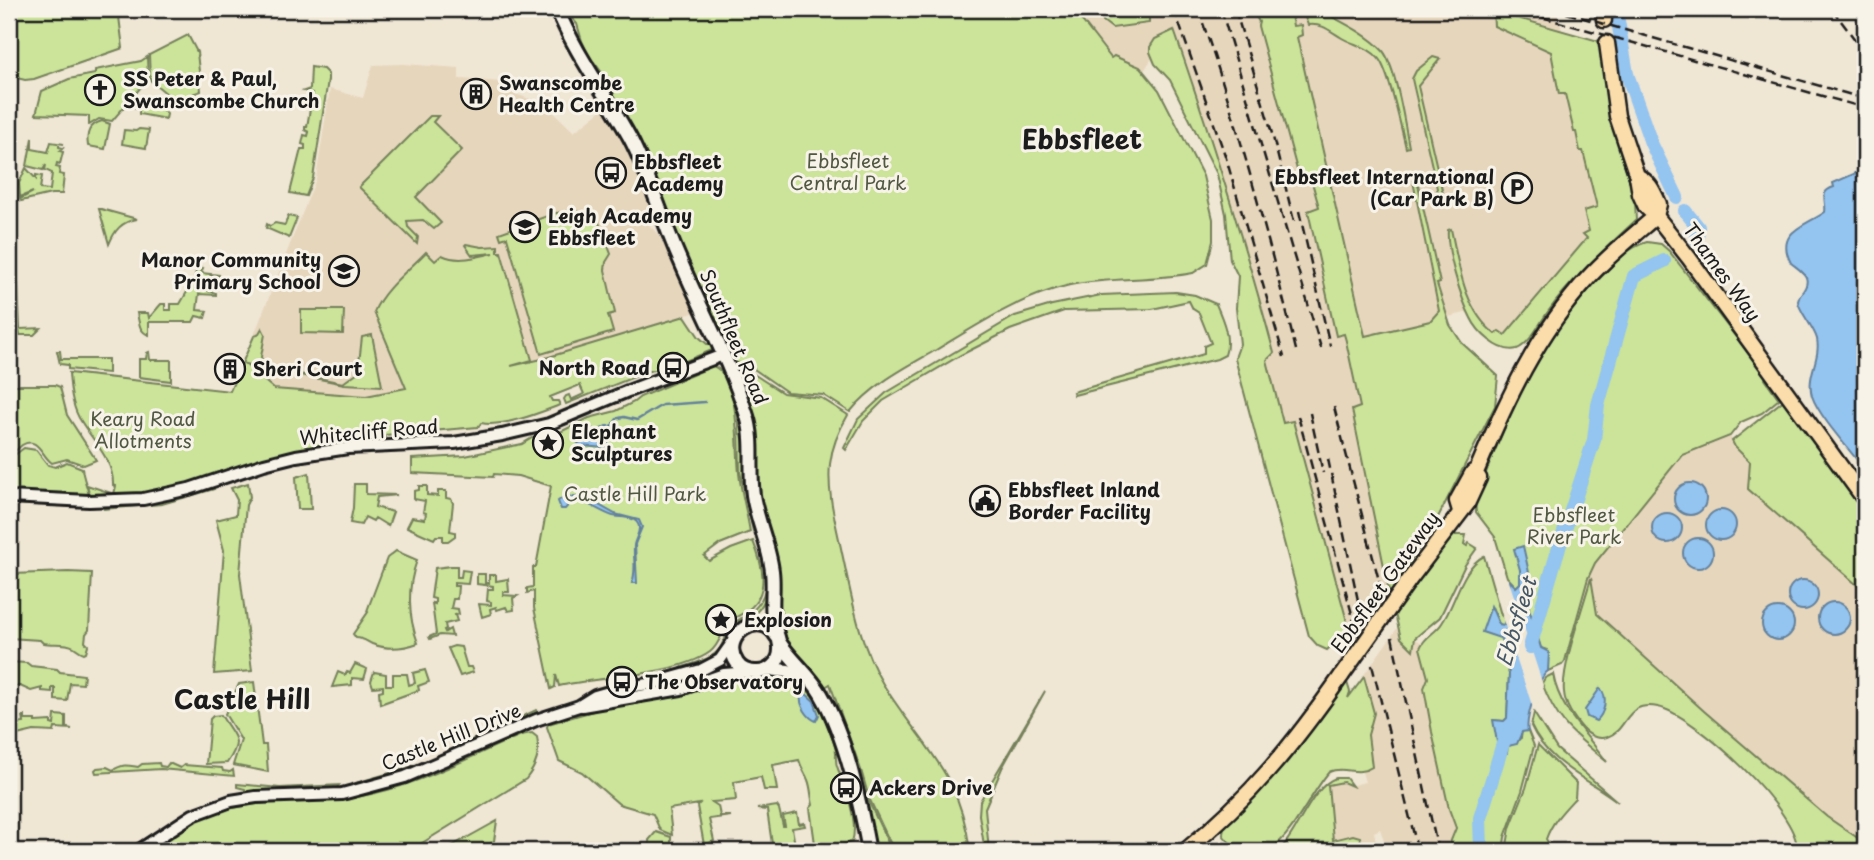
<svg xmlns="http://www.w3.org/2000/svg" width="1874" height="860" font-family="'Playpen Sans',sans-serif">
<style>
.built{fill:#e6d6bc}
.green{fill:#cbe499;stroke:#74805a;stroke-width:2}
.water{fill:#94c4f0;stroke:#64819b;stroke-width:2}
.pier{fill:#efe6d4}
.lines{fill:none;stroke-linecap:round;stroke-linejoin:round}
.stream{stroke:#64819b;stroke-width:2.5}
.river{stroke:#94c4f0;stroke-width:14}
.tertiary-casing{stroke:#1c1c1c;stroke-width:16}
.secondary-casing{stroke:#1c1c1c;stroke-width:18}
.primary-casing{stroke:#1c1c1c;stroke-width:19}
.tertiary{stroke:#f7f3e8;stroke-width:10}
.secondary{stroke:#f7f3e8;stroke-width:12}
.primary{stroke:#faddab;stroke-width:14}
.rail{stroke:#1c1c1c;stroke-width:2.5;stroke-dasharray:10 5;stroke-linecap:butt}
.primary-bridge-casing{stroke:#1c1c1c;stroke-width:19;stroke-linecap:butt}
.primary-bridge{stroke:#faddab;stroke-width:14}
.labels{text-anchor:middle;stroke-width:6;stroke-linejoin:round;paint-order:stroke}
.poi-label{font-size:19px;font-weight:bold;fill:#1c1c1c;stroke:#f7f3e8;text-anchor:start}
.park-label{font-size:19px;fill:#515842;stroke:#f7f3e8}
.street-label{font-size:19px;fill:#1c1c1c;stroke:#f7f3e8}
.water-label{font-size:21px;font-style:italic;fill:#465766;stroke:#f7f3e8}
.district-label{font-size:26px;font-weight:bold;fill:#1c1c1c;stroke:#f7f3e8}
</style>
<rect width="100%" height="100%" fill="#efe6d4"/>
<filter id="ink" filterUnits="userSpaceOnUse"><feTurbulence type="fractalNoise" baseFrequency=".0143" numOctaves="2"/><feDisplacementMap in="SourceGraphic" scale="14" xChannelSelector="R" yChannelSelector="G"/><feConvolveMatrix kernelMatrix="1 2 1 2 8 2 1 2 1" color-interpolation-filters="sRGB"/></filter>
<g filter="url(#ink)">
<g class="built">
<path d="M1067,9H1556L1613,213L1505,335L1496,334L1474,322L1469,312L1346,341L1360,408L1352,411L1383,557L1403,572L1339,663L1349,629L1293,422L1283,424L1267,360L1274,352L1253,275L1203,114L1175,31L1152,42L1150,47L1152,58L1139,79L1113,59L1083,22Z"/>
<path d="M403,64L459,68V79L503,82L510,92L546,105L574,132L603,109L622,133L651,212L648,224L659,235L696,312L542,359L366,396L274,390L243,363L316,179L330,89L363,98L373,65Z"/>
<path d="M1730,436L1735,447L1750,462L1749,489L1865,592V839L1863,841L1829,819L1704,711L1597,614L1585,606L1583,578L1682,455Z"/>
<path d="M1413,606L1414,638L1430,648L1456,828L1451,841L1453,851H1388L1380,829L1374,832L1378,851H1363L1360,837L1353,835L1333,841L1328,785L1343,782L1350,786L1365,782L1354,744L1356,719L1349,696Z"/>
</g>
<g class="green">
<path d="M9,9H118L123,48L34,79L25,80L9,76Z"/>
<path d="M564,9H1068L1083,22L1111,58L1114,56L1140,67L1159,90L1203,176L1213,219V241L1207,264L1193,273C1152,281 1111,277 1070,285C1021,296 979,324 936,350C905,368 873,384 850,412L823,395L787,392L748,365L739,363L731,365L700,296L703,294L613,98L614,89L594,62L592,63L582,41L577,24Z"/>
<path d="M1103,9H1149V23L1112,28L1103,21Z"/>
<path d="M1252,9H1290L1293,26L1301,25L1302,35L1297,37L1365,336L1430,321L1439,311L1413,181L1417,180L1440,283L1437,284L1450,325L1462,343L1498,376L1495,406L1434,525L1403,572L1408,589L1447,540L1455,535H1466L1464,544L1467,546L1469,543L1477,548L1465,565L1440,617L1415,638L1413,650L1401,638L1388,586L1352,410L1360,407L1346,341L1344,334L1336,336L1308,211L1319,207L1310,175L1299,177L1258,26L1259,22Z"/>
<path d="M1308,9H1318C1339,21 1367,33 1383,51C1396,67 1405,125 1409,147L1406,148C1401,128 1390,74 1379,59C1370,47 1354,45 1342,38C1330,31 1322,23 1308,25L1304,15Z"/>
<path d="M1493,11L1602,42C1608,99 1614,147 1638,200L1635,202L1636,220C1605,249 1572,278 1547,313C1540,323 1529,345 1517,349C1499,354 1477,331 1471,318C1461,299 1446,250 1448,230L1451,229C1459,266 1464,310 1495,334L1499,331L1505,335L1587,238L1583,234L1589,231L1584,211L1597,207L1583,151H1580L1576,132H1574L1565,94H1559L1551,52L1494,26Z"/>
<path d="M1174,30C1211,137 1245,244 1274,353L1267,360L1283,423L1293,421L1349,629L1327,650L1318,646L1309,636L1235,358L1240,344L1236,308L1238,276L1230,260L1226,214L1217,174L1170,80L1155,64L1150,52V47L1155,39Z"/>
<path d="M188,35L197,52L201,91L187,96L178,103L150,80L149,55Z"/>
<path d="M147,57L148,79L112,121L99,119L89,125V116L36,114L42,91L69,79L95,74V70L141,61Z"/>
<path d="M1433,57L1440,59L1418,86L1446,207L1441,206L1412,79L1416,71Z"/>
<path d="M311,67L323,69L328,74V80L313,178L306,196L290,193L301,149H305V145L302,144L304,135L308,136L309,132L305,130V127H307L310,109L313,108V106L310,105L312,93L304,91L310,89Z"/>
<path d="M141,99L147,105L149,103L153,106L155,103L167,114L166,119L139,114V108L133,107Z"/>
<path d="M430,116H438L433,122L462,150L416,197L441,223L434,229L423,220L407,221L408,227L418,237L417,244L359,187Z"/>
<path d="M102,121L110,124L105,149L88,146C86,133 89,125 102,121Z"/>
<path d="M139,129L149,130L146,148L122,144L124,130L136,131Z"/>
<path d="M32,138V149L48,152L51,142L64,144H59V147L63,148L60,151L63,152L60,164L57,163L56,167L60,168L59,174L64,175L62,194H51L21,201L20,199L33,192L20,197L19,183L26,168L36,179V175L42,176L40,189L50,190L52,173L45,170L46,165L43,170L27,166Z"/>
<path d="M99,209H101L137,219C121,222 115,230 109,244Z"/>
<path d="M574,211L596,215L611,254L606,262L605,270L615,313L608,315L613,332L541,354L507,237L501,239L499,233L556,213Z"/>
<path d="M288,216L297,218L289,238L266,228L267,224L270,226L275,223L285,225Z"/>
<path d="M1647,242L1661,244L1669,251L1766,376L1765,379L1779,399L1762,413L1741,422L1730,436L1682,455L1595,563L1588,578L1565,661L1562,665L1548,671L1547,650L1541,648L1524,595L1507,577L1495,537L1476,512L1475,501C1506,420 1540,336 1604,274C1616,261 1629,247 1647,242Z"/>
<path d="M466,244L482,247L498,246V252H501L532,360L511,366L542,359L685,316L699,337L707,344H712V350L676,365L673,360L678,355L677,351L661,357L662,361L668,362L670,367L649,371L566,404L564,399L566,396L569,395L571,400L584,394L580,385L550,397L552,401H558L560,405C539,413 502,428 481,423L478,427L385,435V442H383L326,445L317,451L143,495L90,498L87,485L114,494L116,486L113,485C114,461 93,441 81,421C72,408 70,389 69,373L230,391L254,336L258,335L262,328L265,334L261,357L265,367L343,383L358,372L362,337L372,335L382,386L344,384L245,364L274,389L366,396L406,388L374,312C383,289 409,270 426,252L435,261L442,255C459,263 475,257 494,253L472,255L465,245Z"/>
<path d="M197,267L203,268L201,273L219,275V277L210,276L208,291L216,293V295L199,294L197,310L207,311L205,318L196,316L193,322H149V335C139,332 139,322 137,313H148L149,318L161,304H165V310H171V304H180L194,280Z"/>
<path d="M18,284L20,329L41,328L34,335H20L19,329L9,330V285Z"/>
<path d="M1176,292L1195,295L1216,304C1223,320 1231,338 1225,355L1217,359L1074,395L1073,392L1204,354V346L1211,343L1199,313L1193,309L1189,301L1152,309L1064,311L1010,330L961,355L883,401L863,421L846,450L844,448L858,419L886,393L1015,316L1052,305L1101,295Z"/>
<path d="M301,310H344L343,334L301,333Z"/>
<path d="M57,351H60L61,359H108V373L68,369V365L60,364Z"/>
<path d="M149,352L150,360H171V381L139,377V359H146L147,353Z"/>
<path d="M713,366C741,377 736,448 739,473C741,493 747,512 750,532L720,544L704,556L709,561L731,549L753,541C762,563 771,592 748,610C743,614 736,616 730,621C721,630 721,644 710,652C678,675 599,677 559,686L556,675L555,687L551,689L534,608V591L527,593V588L533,587V567H536L551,486L518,476L494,474L493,477L412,473V459L465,456L522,444L532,438L556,434L589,418L616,411L634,402L640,397Z"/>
<path d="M741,366L783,393L821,398L848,415C839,430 832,446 830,464C827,494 836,524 842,553C852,598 859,644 883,684C922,747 960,771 970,851H894L869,798L861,770L830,684L822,689L787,646L779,628L762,519L732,368Z"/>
<path d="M9,385H55L60,387L67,415L96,460L84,465L67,459L52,463C42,457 38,435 22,445C17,449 14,453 9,456Z"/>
<path d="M734,395L743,414L755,529L753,531L740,472L739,425Z"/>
<path d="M1785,399L1865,507V592L1748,489L1750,462L1735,447L1732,441Z"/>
<path d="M24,448L36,450L48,465L55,467L67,462L82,468C83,480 89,489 89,498L9,494V459Z"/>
<path d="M309,473L311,509H298L296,477Z"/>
<path d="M248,483L250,497L246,505L240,574L252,671L214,674L224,550L216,520L236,515L237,500L231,488Z"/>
<path d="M354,484H366V494L397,495L377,497L375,507L393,512L388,526L375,518L373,521L365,517L361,525L350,523L353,508Z"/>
<path d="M213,485L214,489L162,504L103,509L109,505Z"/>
<path d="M419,486H427V495L438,496V491H446V498L451,499L453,503L450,531L455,532V536L448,541H443V536H436L434,539L407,527L412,517L425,519L426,513L423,512L425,501L414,499V491L419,490Z"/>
<path d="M757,541L760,543C766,566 776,596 754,614C747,620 738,623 733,630C720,647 727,650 706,664C694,661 693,668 682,672L681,668C694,663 712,660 720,648C724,642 725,634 729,628C735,620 744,618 751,612C773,594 768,563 757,541Z"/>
<path d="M396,551L417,560C407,588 408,616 418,643C402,649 388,650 372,644C366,641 363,638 356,638L353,634L368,612L367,611L387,558Z"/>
<path d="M1484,556L1501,615L1505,620L1504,626L1499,624L1492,607L1503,643L1509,674L1507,718L1504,721L1494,720L1499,753L1521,738L1522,731H1528L1534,746L1522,791L1505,837L1503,851H1451L1450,843L1456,828L1449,809L1432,732L1424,688L1428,678L1420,648C1425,636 1436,633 1442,623C1456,603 1461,568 1484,556Z"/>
<path d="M451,566H457V577H461L462,570L470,571L468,584L454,583V586H458L457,599H453L451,608L458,609L459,614L455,615L457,621L445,624L446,629L444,630L445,632L450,629L452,636L440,635L430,639L429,637L436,634L432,603L435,604V599L431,598L435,568Z"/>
<path d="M68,572L92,573L89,630L86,634L85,642L88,645L86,652L84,653C80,652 77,649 74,647C65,642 53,645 43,643L40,640L9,638L12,609L10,600L13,597L14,582L11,579L12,574Z"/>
<path d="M477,574H485V583H489V575H496V581L508,579L509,592H504L503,595L517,596L513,598L514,610L508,611L506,607L497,610L496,607L490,609L491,614L482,617L479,604L491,605V602L487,601L488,589H493V586L477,584Z"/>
<path d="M1591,578L1597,614L1704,711L1827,817L1865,843L1858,851H1797C1801,813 1694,714 1658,707C1624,700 1629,730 1607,737C1598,740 1589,735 1583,729C1574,718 1565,706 1564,692C1561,667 1584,604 1591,578Z"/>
<path d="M454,646L461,647L467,667H471L473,672L460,676L448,648Z"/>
<path d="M9,662L27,663L31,666L57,669L60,672L84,675L83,684L70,683L67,701L55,700V688H52V692L42,691V688L31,691L20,686H9Z"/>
<path d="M355,664L367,669L364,679L352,678V685L332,687L338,672L345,675L347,672L350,673Z"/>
<path d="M425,670L429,682L418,686L419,690L380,704L379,691L383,690V686L373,687L371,681L374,672L386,674V685H393V674H407L409,685L415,683L413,673Z"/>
<path d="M1553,674C1559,710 1587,734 1607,762C1574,734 1558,725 1542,683L1545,678Z"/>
<path d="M777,677C808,679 821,705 830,732C832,738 836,746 836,753C836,759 835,762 838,769C845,786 859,823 852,842L835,847L830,851H816L810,808L813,805C811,797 811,787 808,780C805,772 802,770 799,760L773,765L777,790H764L761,777L734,782L736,800L712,802L718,806L720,816H731L709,819L714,841L704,845L697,806L699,804L669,809L672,835L660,830L653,814L619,804L582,772L559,761L547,727L548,724L600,709L674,697L725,681H759Z"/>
<path d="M1364,677L1374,713L1368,735L1372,767C1357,777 1344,765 1329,772C1313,790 1292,836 1272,848C1265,852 1259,851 1251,851C1239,851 1230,844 1223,835L1224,825L1346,679L1350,692L1348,698Z"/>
<path d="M254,682L262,745H266L268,772L233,765L241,740L225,714L239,684Z"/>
<path d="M829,690L859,770L867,798L892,851H875L867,811L825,692Z"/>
<path d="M1045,691L1002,768L985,808L989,851H985L979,815L980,801Z"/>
<path d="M536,710L538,715L403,774L363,784L359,782L421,764Z"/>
<path d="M1534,713L1557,749L1618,802C1587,778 1548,764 1531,726Z"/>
<path d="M55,715L66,716V728L72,729L55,728L54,732L34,731L9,737V725L24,723L23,716H25V720H35V722L51,721V724L54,725Z"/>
<path d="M221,715C234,738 244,738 227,763L206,764L210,719L213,716Z"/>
<path d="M532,733L537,737C540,754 537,765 526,779L409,851H145L197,818L231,805L233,808C272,799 315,804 356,797C415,788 466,758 521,735Z"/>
<path d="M1538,745L1576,783L1575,798C1563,811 1552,822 1546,839L1549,844V851H1506L1510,828L1526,788Z"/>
<path d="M159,763L160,766L166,767L169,763L180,768L184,765L222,768L223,771L230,772L233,770L234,776L161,769L96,773L95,770L97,768L107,767L113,770C124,764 126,765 138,767L142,764Z"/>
<path d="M1336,778H1346L1352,786L1343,782L1328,785L1333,840L1353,835L1360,837L1363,851H1279C1297,833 1313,785 1336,778Z"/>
<path d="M237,784L280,788L339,785L336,789L246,794L245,789L237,787Z"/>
<path d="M777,806L779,809L783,826H785L783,816L797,813L799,824L804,823L805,826L792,828L796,851H773L767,810L757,809Z"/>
<path d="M497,821L494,841L481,851H443Z"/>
<path d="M656,832L671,837V851H653L650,849L649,840Z"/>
</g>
<g class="water">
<path d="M1865,169V470C1851,451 1819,417 1812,396C1806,374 1821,360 1817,339C1814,327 1798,310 1798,301C1799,296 1800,295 1803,291C1813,277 1801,271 1791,263C1774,231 1806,226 1825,212C1827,201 1818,192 1834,187L1833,183Z"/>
<path d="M606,426H612L615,430L606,448L581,446L573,439L577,431L587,427L598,431Z"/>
<circle cx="1690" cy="499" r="16"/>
<path d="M565,496L588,499L615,514L639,520L642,527L635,544L637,583H632C637,570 633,558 634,545C635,538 642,530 638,524C634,516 620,518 613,516C598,511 588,501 573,500L565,509H561L558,501Z"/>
<circle cx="1721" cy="525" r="15"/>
<circle cx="1667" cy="528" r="15"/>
<circle cx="1698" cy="553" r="15"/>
<path d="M1523,546L1533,590L1525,595L1541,648L1549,652L1548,671C1538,678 1525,720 1528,731L1522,732L1517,744L1508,746L1507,753H1499L1493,720L1504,721L1507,718L1509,674L1503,643L1500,638L1482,632L1491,606L1499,624L1504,625L1510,581L1516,587L1520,583V570L1514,549Z"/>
<circle cx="1803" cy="595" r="15"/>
<circle cx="1834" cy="618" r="16"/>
<circle cx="1778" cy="624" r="16"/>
<path d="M1600,688C1609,698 1604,714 1596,721L1587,717L1585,710Z"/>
<path d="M805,693L814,701L819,715L816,721C808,718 799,705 801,696Z"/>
</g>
<path class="pier" d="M1508,578L1543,685L1534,711L1502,617Z"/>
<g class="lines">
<g class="stream">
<path d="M619,418L624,417L637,420L662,405L705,402"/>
<path d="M612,426L617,419"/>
</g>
<g class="river">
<path d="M1616,9L1627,74L1651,143L1677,197"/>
<path d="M1685,211L1698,227L1697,240"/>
<path d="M1530,647L1556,557L1594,440L1598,405L1634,276L1664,261"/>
<path d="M1481,851L1480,818L1505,737"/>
</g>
<g class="tertiary-casing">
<g id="tertiary">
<path d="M9,497L89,501L143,499L189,489L264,464L296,456L348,448L454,443L502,435L549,424L628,391L723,355"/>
<path d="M582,706L681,689L724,674L751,672"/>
<path d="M138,851L193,815L231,801L256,797L342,794L405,777L536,720L579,706L595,696L623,688L654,683L701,670L720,660L732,643"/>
</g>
</g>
<g class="secondary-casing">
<g id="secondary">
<path d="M557,9C576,55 606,94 630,138C650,176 662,220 680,260C702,312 730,362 747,416C755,441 749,468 753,495C757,521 769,545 772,571C774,587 771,603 773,619C774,629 781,640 780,650C780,663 768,673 756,672C748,672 741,669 737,663C718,636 761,607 777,637"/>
<path d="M780,643C792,661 810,675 821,694C846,737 860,802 869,851"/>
<path d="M769,669L788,671L808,679"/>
</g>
</g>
<g class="primary-casing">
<g id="primary">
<path d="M1603,9L1604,20"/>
<path d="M1607,43L1617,116L1637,176L1640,194L1646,207L1656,216L1689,258L1865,500"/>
<path d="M1637,176C1650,182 1653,191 1659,204L1656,216"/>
<path d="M1460,511L1457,501L1473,472L1477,470C1506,401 1537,334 1588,278C1609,255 1633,236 1656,216"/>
<path d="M1410,579L1467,504L1479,478"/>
<path d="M1185,851C1252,796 1293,745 1342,675"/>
</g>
</g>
<use href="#tertiary" class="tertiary"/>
<use href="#secondary" class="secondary"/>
<use href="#primary" class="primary"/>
<g class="rail">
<path d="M1174,9L1226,158L1284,357"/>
<path d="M1198,9C1238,122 1268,237 1297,354"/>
<path d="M1221,9L1321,348"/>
<path d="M1235,9L1273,137L1295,225"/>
<path d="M1513,9L1865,108"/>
<path d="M1552,9L1862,98"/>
<path d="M1832,9L1865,53"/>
<path d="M1299,211L1330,346"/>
<path d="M1334,407L1384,600"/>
<path d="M1310,413L1323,473"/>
<path d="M1298,416L1358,636"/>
<path d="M1328,459L1360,610"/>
<path d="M1392,637L1438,851"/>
<path d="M1372,665L1418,851"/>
</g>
<g class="primary-bridge-casing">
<path id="primary-bridge" d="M1342,675L1410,579"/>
</g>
<use href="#primary-bridge" class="primary-bridge"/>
</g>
</g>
<defs>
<g id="church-ring" transform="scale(1.575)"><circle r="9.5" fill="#f7f3e8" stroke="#1c1c1c" stroke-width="1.5"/><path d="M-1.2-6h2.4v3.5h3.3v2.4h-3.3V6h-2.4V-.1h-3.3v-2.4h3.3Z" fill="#1c1c1c"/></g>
<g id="building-ring" transform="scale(1.575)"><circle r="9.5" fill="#f7f3e8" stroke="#1c1c1c" stroke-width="1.5"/><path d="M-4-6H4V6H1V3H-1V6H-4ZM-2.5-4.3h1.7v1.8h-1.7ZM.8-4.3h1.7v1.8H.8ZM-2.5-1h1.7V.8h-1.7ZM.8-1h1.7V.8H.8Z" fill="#1c1c1c"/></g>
<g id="bus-ring" transform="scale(1.575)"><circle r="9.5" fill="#f7f3e8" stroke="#1c1c1c" stroke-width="1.5"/><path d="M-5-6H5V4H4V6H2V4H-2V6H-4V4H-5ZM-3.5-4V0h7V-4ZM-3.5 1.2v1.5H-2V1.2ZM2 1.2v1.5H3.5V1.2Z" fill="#1c1c1c"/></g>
<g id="parking-ring" transform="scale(1.575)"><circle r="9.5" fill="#f7f3e8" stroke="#1c1c1c" stroke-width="1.5"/><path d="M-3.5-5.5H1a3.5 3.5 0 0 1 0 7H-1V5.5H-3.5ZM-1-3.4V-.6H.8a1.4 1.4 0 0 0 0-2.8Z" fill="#1c1c1c"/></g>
<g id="school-ring" transform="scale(1.575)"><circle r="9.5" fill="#f7f3e8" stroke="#1c1c1c" stroke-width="1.5"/><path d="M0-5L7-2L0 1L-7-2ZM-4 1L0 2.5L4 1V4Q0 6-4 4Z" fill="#1c1c1c"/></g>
<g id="sight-ring" transform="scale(1.575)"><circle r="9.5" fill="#f7f3e8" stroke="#1c1c1c" stroke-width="1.5"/><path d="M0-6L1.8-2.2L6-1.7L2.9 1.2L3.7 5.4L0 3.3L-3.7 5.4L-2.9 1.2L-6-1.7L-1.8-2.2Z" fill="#1c1c1c"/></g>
<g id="civic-ring" transform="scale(1.575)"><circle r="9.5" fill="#f7f3e8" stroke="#1c1c1c" stroke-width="1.5"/><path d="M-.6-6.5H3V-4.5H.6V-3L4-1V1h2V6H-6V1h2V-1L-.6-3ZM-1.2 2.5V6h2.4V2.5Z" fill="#1c1c1c"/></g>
</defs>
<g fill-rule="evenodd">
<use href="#church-ring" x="100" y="90"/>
<use href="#building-ring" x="476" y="94"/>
<use href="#bus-ring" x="611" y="173"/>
<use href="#parking-ring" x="1517" y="188"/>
<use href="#school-ring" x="525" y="227"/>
<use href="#school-ring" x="344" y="271"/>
<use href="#bus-ring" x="673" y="368"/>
<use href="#building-ring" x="230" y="369"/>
<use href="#sight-ring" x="548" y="443"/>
<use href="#civic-ring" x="985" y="501"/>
<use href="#sight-ring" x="721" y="620"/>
<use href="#bus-ring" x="622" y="682"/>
<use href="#bus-ring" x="846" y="788"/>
</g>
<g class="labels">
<g class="poi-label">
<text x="123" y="86">SS Peter &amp; Paul,<tspan x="123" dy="22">Swanscombe Church</tspan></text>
<text x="499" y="90">Swanscombe<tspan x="499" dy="22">Health Centre</tspan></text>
<text x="634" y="169">Ebbsfleet<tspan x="634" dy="22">Academy</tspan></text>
<text x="1494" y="184" text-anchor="end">Ebbsfleet International<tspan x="1494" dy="22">(Car Park B)</tspan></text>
<text x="548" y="223">Leigh Academy<tspan x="548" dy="22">Ebbsfleet</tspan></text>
<text x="321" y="267" text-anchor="end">Manor Community<tspan x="321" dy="22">Primary School</tspan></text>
<text x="650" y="375" text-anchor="end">North Road</text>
<text x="253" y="376">Sheri Court</text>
<text x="571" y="439">Elephant<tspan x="571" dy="22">Sculptures</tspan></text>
<text x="1008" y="497">Ebbsfleet Inland<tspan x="1008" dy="22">Border Facility</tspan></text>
<text x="744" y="627">Explosion</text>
<text x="645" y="689">The Observatory</text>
<text x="869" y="795">Ackers Drive</text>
</g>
<g class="park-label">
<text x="848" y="168">Ebbsfleet<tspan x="848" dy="22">Central Park</tspan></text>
<text x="143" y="426">Keary Road<tspan x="143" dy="22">Allotments</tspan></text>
<text x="635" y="501">Castle Hill Park</text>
<text x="1574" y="522">Ebbsfleet<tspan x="1574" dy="22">River Park</tspan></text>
</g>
<g class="street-label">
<text transform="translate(1722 272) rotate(54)" y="7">Thames Way</text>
<text transform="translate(734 337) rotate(67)" y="7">Southfleet Road</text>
<text transform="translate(369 432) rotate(-5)" y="7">Whitecliff Road</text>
<text transform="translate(1385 582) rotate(-54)" y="7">Ebbsfleet Gateway</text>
<text transform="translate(451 737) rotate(-22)" y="7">Castle Hill Drive</text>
</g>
<g class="water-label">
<text transform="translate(1517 622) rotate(-73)" y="7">Ebbsfleet</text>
</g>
<g class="district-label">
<text x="1082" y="149">Ebbsfleet</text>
<text x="242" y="709">Castle Hill</text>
</g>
</g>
<rect width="1874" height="860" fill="none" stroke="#f7f3e8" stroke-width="35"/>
<rect x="18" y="18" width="1839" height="825" fill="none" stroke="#1c1c1c" stroke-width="2.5" filter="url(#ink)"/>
</svg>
